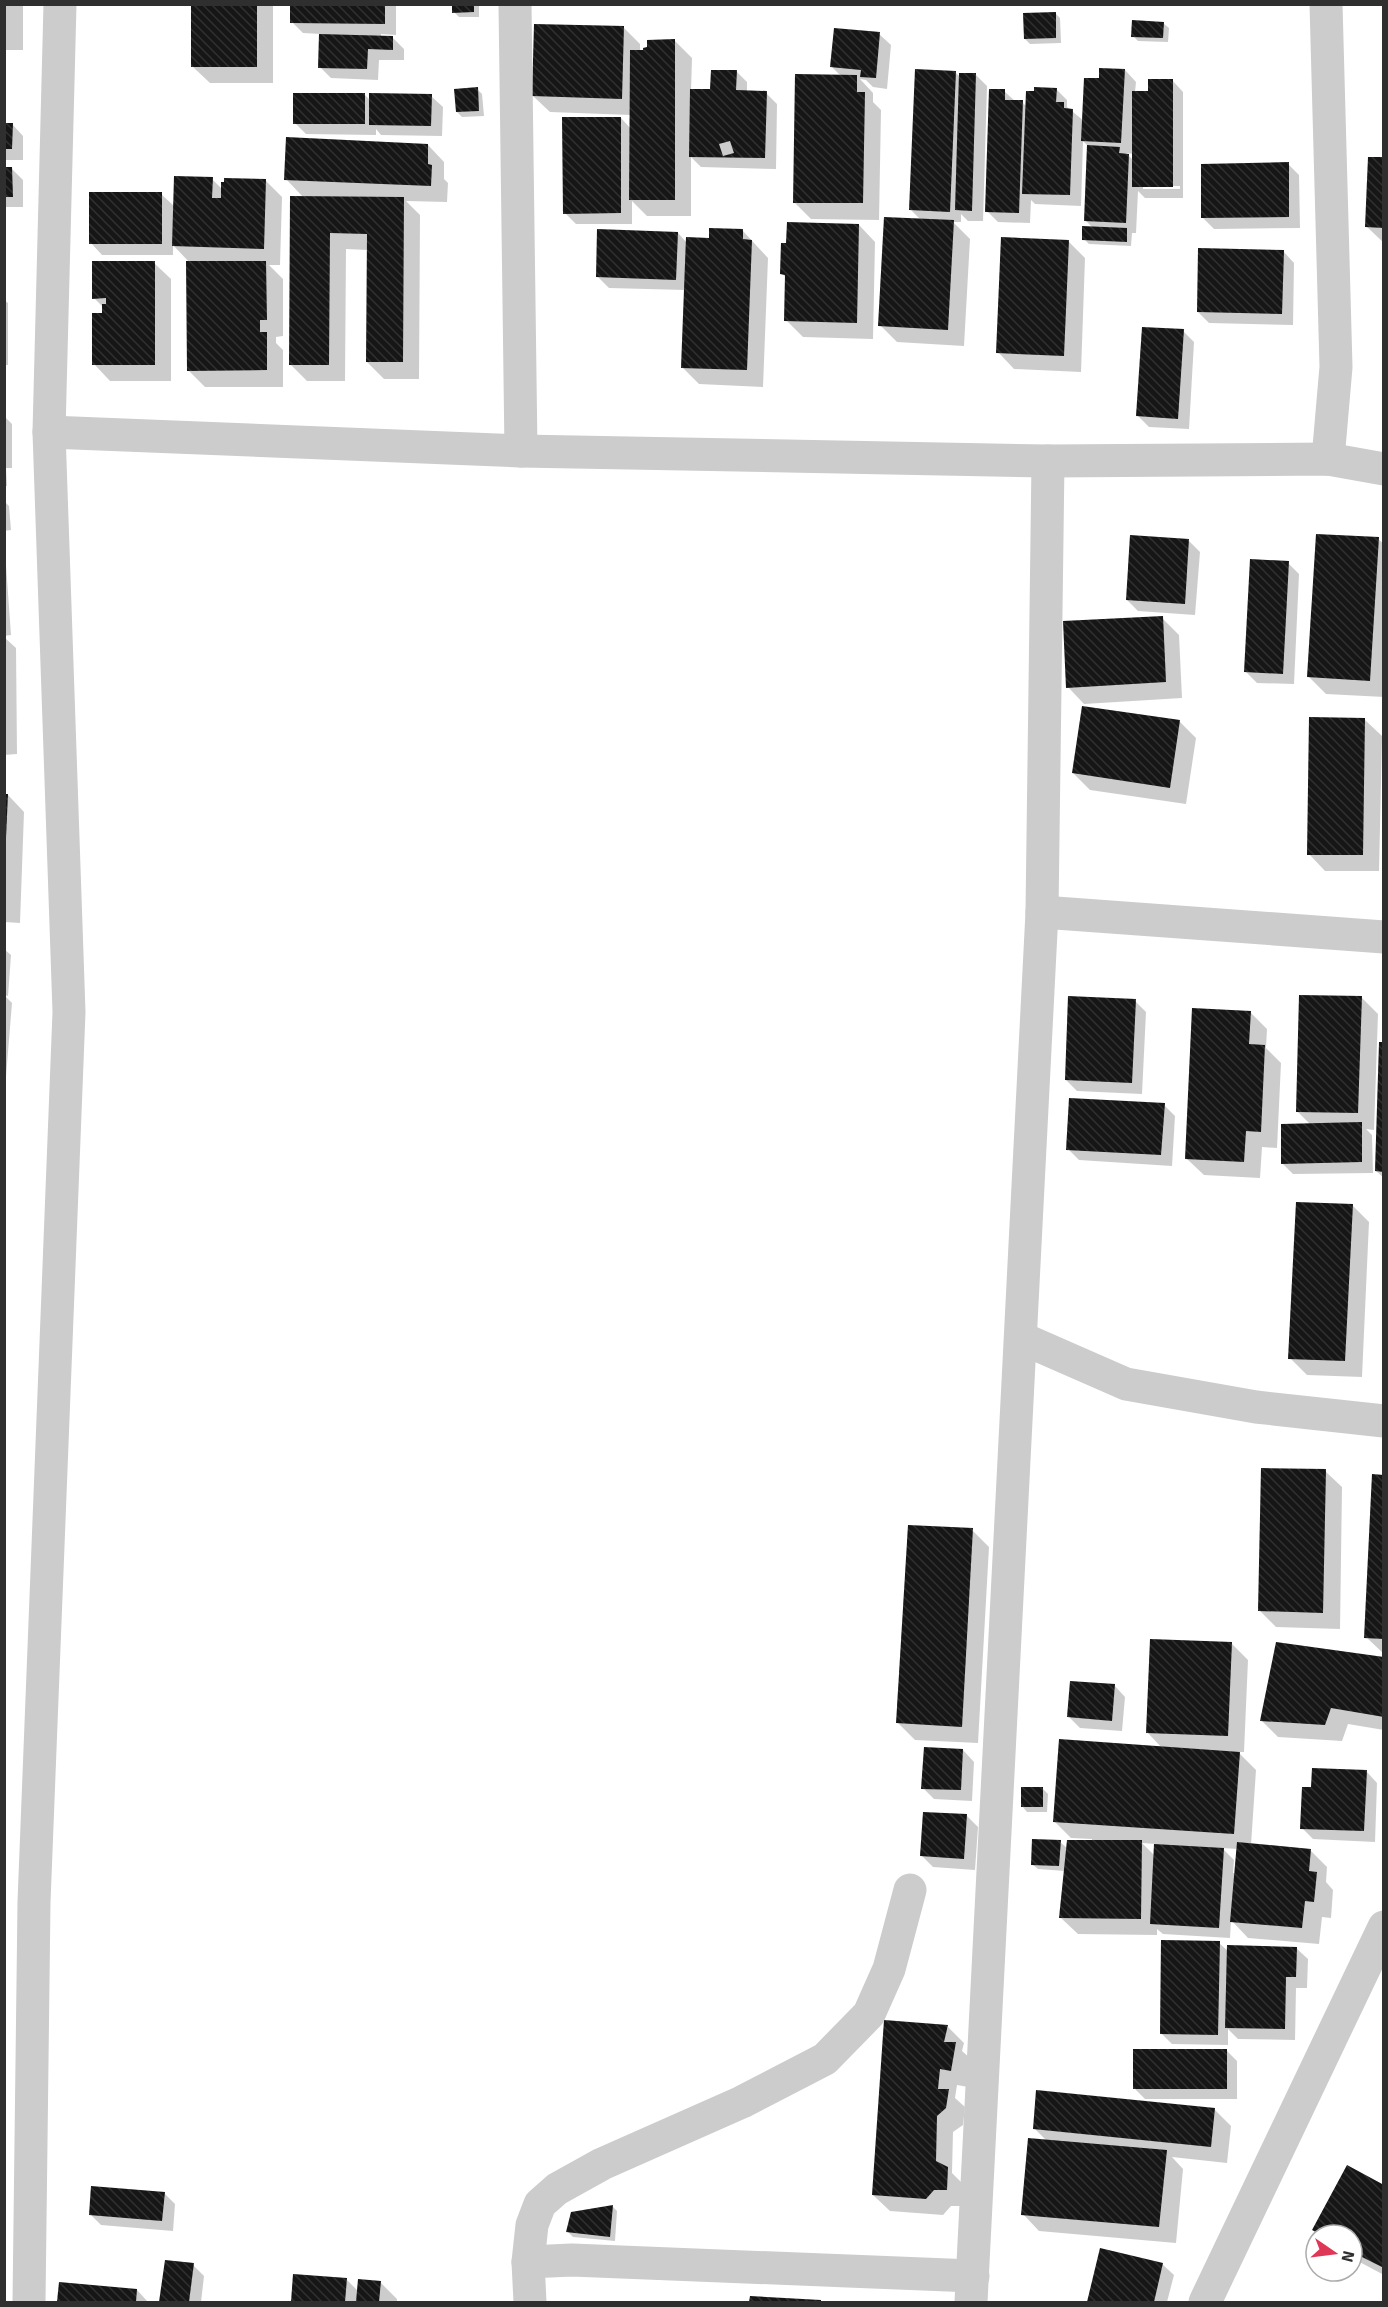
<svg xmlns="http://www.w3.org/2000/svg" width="1388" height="2307" font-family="Signika,sans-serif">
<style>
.shadow{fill:#0003;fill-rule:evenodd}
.building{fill:url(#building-back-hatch);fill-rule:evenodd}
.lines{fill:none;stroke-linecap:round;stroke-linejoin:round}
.minor{stroke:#ccc;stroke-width:33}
</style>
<defs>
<pattern id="building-back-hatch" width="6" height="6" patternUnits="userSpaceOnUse" patternTransform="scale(1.5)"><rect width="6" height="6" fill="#161616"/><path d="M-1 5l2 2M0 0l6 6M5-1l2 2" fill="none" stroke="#303030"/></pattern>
</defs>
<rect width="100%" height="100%" fill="#fff"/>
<g class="shadow">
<rect x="4" y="4" width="19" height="46"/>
<path d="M193,4H273V83H210L193,67Z"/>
<path d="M292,4H406V6H396V35L381,34V37L393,38L404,49V60H379L378,80L331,78L320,67L321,34L303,33L292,22Z"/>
<path d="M454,4H479V17H459L454,12Z"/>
<path d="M1055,13L1060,18L1061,43L1030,44L1025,39Z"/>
<path d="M1163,23L1169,28L1168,42L1138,41L1133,36Z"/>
<path d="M623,27L640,44V52L675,41L692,58L691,91H711L736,71L747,82V92L766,93L777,104L776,169L701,167L691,157V216H647L632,201V224H576L565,213L621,118L631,129V115L550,112L533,96Z"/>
<path d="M879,34L891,45L887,89L873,87L866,80L860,79L873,93V102L881,110L879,220L811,219L794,202L841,76L832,67Z"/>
<path d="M1125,70L1136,82L1135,92H1149L1172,80L1183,92V198H1145L1138,191L1136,233H1132L1131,246L1089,244L1084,239L1093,228L1085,220L1089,147L1083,141L1081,206L1035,204L1031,200L1030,223L998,222L987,211L1004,91L1016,102H1022L1027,107L1056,89L1067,100V107L1084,121L1101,80ZM1126,153L1134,154V161ZM1143,186H1180V189H1143Z"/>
<path d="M955,72L960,77L976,75L987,86L983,221H968L961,214V222H953L970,239L964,346L897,342L880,325L921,220L911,210Z"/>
<path d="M477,89L482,94L484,116L462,117L457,112Z"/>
<path d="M365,95L370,100L431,96L443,107L442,136L381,135L376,129V135L306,134L295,123Z"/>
<path d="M4,124H12L23,136V160H4Z"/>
<path d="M428,145L444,162V179L448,183L447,202L406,201L420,215L419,379H384L367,362L368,250L346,249L345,381H307L290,364L304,198L286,179Z"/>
<path d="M1384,159V243L1366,226Z"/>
<path d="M1288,164L1299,175L1300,228L1214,229L1203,218Z"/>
<path d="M4,169H12L23,180V207H4Z"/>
<path d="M212,179L222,189L266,181L282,197L280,265H269L283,279V336L276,337V343L283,350V387H205L188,370L190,263L173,245V255H102L91,243L161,194L174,206Z"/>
<path d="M859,225L875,242L873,339L803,337L786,320L787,278L782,274L787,245Z"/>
<path d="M743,231L768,258L763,387L699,384L682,367L685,290L609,288L598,277L678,233L687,243L711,240Z"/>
<path d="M1068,241L1085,258L1081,372L1014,369L998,352Z"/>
<path d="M1283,251L1294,263L1293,325L1209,323L1198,312Z"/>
<path d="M154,263L171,279V381H110L94,364L103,314V307L94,298Z"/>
<path d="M4,300L8,303V365H4Z"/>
<path d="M1183,331L1194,342L1189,429L1149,427L1138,416Z"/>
<path d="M4,402L6,418L12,424V468H6L7,486H4Z"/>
<path d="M4,501L9,506L11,530L4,531Z"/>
<path d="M4,537L11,635L4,636Z"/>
<path d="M1378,539L1384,544V697L1326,694L1309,677Z"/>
<path d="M1188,540L1200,552L1195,615L1138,611L1127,600Z"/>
<path d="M1288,563L1299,574L1294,684L1257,683L1246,672Z"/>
<path d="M1162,618L1179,635L1182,698L1084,704L1068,687Z"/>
<path d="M4,637L16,648L17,754L4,755Z"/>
<path d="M1365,720L1382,736L1379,871H1325L1309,854Z"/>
<path d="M1179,721L1196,738L1186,804L1090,790L1073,773Z"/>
<path d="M4,795H8L24,812L20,923L4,922Z"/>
<path d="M4,949L11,955L8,996L4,995Z"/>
<path d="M4,995L12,1003L4,1101Z"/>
<path d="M1361,997L1378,1014L1374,1130L1366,1129L1372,1135L1373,1173L1293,1174L1282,1163L1311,1125L1297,1111Z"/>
<path d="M1135,1001L1146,1012L1142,1094L1077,1091L1066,1080Z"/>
<path d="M1250,1012L1267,1029L1266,1048L1281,1063L1277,1148L1262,1147L1260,1178L1204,1175L1187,1159Z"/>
<path d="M1384,1043V1178L1376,1171Z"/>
<path d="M1164,1105L1175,1116L1172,1166L1079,1160L1068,1149Z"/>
<path d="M1353,1206L1369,1222L1362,1377L1307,1375L1290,1358Z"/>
<path d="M1325,1471L1342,1487L1340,1629L1276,1627L1260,1611Z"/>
<path d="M1384,1476V1654L1366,1637Z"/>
<path d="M972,1530L989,1547L978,1743L915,1740L898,1723Z"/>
<path d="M1231,1643L1248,1660L1244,1752H1238L1256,1770L1251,1845L1310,1850L1327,1867L1326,1882L1333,1890L1331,1918L1322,1917L1319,1944L1248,1938L1231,1920L1230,1938L1163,1934L1157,1929V1935L1078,1934L1061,1918L1065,1871L1038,1869L1032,1864L1060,1842L1068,1849L1092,1842V1839L1071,1838L1054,1821L1162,1748L1147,1732ZM1142,1843L1156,1844L1155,1856ZM1222,1848L1238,1849L1236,1873H1233L1234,1860Z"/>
<path d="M1384,1659V1730L1348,1724L1342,1741L1278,1737L1261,1720Z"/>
<path d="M1114,1685L1125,1697L1122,1731L1080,1728L1069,1717Z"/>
<path d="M963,1750L974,1762L972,1801L934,1799L923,1788Z"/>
<path d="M1366,1771L1377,1783L1375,1842L1313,1839L1302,1828L1313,1789Z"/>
<path d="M1043,1789L1048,1794L1047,1812H1027L1022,1806Z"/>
<path d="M967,1816L978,1827L975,1870L933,1867L922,1856Z"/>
<path d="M1219,1943L1229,1952L1296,1948L1308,1959L1307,1988H1296L1295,2040L1238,2039L1228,2029V2045L1172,2044L1161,2033Z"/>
<path d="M948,2027L964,2043L962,2051L972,2060L968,2087L957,2085L955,2098L965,2107L963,2125L953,2132L952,2173L964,2185L963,2206H951L943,2215L890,2211L873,2195Z"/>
<path d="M1226,2050L1237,2061V2099H1145L1134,2088Z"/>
<path d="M1214,2109L1231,2126L1227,2163L1172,2157L1183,2169L1176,2243L1039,2231L1023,2214L1047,2141L1034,2128Z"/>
<path d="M1384,2187V2275L1352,2258V2235H1319L1314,2230Z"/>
<path d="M164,2193L175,2204L173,2231L101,2225L90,2214Z"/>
<path d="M612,2206L617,2211L615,2241L573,2237L568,2232Z"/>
<path d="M1101,2250L1162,2264L1174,2275L1167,2302H1089Z"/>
<path d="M166,2262L193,2265L204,2276L201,2302H161Z"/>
<path d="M294,2275L346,2279L358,2291L380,2282L397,2299V2302H292Z"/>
<path d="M60,2284L137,2290L148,2302H59Z"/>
<path d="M751,2298L821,2302H751Z"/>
</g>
<g class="building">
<rect x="191" y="4" width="66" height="63"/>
<path d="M290,4H385V24L290,23Z"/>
<path d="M452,4H474V12L452,13Z"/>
<path d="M1056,12V38L1024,39L1023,13Z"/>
<path d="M1132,20L1164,22L1163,38L1131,37Z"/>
<path d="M534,24L624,26L622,99L532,96Z"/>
<path d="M834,28L880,32L876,78L860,77L861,70L830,67Z"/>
<path d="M319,34L393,36V50L368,49L367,69L318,68Z"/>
<path d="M675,39V200H629L630,50H643V48L647,47V40Z"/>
<path d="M1099,68L1125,69L1121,143L1081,141L1084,78H1099Z"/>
<path d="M915,69L956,71L950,212L909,210Z"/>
<path d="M711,70H737L736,90L767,91L765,158L689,157L690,89H710ZM730,141L734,153L723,156L719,144Z"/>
<path d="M959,73H976L972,211L955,210Z"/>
<path d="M795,74L857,75V92H865L863,203H793Z"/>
<path d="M1148,79H1173V187H1132V91H1148Z"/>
<path d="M478,87L479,111L456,112L454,89Z"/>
<path d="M1034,87L1057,88L1056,102H1064V108L1073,109L1070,195L1022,194L1026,91H1034Z"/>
<path d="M989,89H1005V100H1023L1019,213L985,212Z"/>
<rect x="293" y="93" width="72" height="31"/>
<path d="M369,93L432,94L431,126L369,125Z"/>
<path d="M562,117H621V213L563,214Z"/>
<path d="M4,123H13L12,149H4Z"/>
<path d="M286,137L428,144V164L432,165L431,186L284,180Z"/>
<path d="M1087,145L1120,147L1119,153L1129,154L1126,223L1084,221Z"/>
<path d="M1368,157H1384V228L1365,227Z"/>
<path d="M1289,162V217L1201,218V164Z"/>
<path d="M4,167H12L13,197H4Z"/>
<path d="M174,176L213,177L212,198H221V182H224V178L266,179L264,249L172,246Z"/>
<rect x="89" y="192" width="73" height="52"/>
<path d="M290,196L404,197L403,362H366L367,234L330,233L329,365H289Z"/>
<path d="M884,217L954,220L948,330L878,326Z"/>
<path d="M787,222L859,224L857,323L784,321L785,275L780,274L781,243H786Z"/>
<path d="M1082,226L1127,228V242L1082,240Z"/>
<path d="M709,228L743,229V239L752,240L747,370L681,368L686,237L709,238Z"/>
<path d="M597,229L678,232L676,280L596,277Z"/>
<path d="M1001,237L1069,240L1064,356L996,353Z"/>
<path d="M1198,248L1284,250L1282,314L1197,312Z"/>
<path d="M92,261H155V365H92V313H102V304H106V298L92,299Z"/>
<path d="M186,261H266L267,320H260V332H267V370L187,371Z"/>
<path d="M1142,327L1184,329L1178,419L1136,416Z"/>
<path d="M1316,534L1379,537L1370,681L1307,677Z"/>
<path d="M1130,535L1189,539L1185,604L1126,600Z"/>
<path d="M1250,559L1289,561L1283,674L1244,672Z"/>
<path d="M1163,616L1166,682L1066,688L1063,621Z"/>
<path d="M1082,706L1180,720L1170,788L1072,773Z"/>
<path d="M1309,717L1365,718L1363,855H1307Z"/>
<path d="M4,794H8L6,838H4Z"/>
<path d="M1299,995L1362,996L1358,1113L1296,1112Z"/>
<path d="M1068,996L1136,999L1132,1083L1065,1080Z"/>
<path d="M1192,1008L1251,1011L1249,1044L1265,1045L1261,1132L1246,1131L1244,1162L1185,1159Z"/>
<path d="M1379,1042H1384V1172L1375,1171Z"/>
<path d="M1069,1098L1165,1103L1161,1155L1066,1150Z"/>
<path d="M1362,1122V1162L1281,1164V1124Z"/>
<path d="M1296,1202L1353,1204L1345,1361L1288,1359Z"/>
<path d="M1261,1468L1326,1469L1323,1613L1258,1611Z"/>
<path d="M1372,1474L1384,1475V1639L1364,1638Z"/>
<path d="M908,1525L973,1528L962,1727L896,1723Z"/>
<path d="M1150,1639L1232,1642L1228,1736L1146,1733Z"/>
<path d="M1276,1642L1384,1657V1717L1331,1708L1325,1725L1260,1721Z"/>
<path d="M1070,1681L1115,1684L1112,1721L1067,1717Z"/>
<path d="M1059,1739L1240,1752L1234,1834L1053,1822Z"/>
<path d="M924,1747L963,1749L961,1790L921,1789Z"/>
<path d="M1312,1768L1367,1770L1364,1831L1300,1829L1302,1787H1311Z"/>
<rect x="1021" y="1787" width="22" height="20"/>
<path d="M923,1812L967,1814L964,1859L920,1856Z"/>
<path d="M1032,1839L1061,1840L1059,1866L1031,1865Z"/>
<path d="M1067,1840H1142L1141,1919L1059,1918Z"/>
<path d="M1237,1842L1311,1849L1309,1871L1317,1872L1314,1902L1305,1901L1302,1928L1230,1922Z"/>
<path d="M1154,1844L1224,1848L1219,1928L1150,1924Z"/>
<path d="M1161,1940L1220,1941L1218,2035L1160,2034Z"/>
<path d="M1227,1945L1297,1947L1296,1977H1286L1285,2029L1225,2028Z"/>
<path d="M884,2020L948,2025L944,2042H956L951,2071L940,2069L938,2089H949L946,2108L937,2116L936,2161L948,2167L947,2190H934L926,2199L872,2195Z"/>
<rect x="1133" y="2049" width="94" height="40"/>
<path d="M1036,2090L1215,2108L1211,2147L1033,2129Z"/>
<path d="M1028,2138L1167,2150L1159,2227L1021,2215Z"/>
<path d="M1347,2165L1384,2185V2268L1352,2252V2235H1321L1312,2230Z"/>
<path d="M91,2186L165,2192L162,2221L89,2215Z"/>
<path d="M613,2205L610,2237L566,2232L571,2212Z"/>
<path d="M1100,2248L1163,2263L1154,2302H1087Z"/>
<path d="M165,2260L194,2263L189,2302H159Z"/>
<path d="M293,2274L347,2278L345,2302H291Z"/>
<path d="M358,2279L381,2281L379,2302H356Z"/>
<path d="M59,2282L137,2289L136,2302H57Z"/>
<path d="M750,2296L821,2300V2302H749Z"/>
</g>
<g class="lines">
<g class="minor">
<path d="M515,4L521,451"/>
<path d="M1326,4L1336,367L1328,459"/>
<path d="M49,432L521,451L1048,461L1328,459L1384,469"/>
<path d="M1042,912L1384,937"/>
<path d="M1021,1338L1126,1384L1256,1407L1384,1421"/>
<path d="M528,2262L532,2225L540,2204L557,2189L602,2164L742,2102L825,2059L869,2014L889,1969L910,1890"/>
<path d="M29,2302L34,1902L69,1012L49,432L60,4"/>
<path d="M530,2302L528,2262L572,2260L973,2276"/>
<path d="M971,2302L1042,912L1048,461"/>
<path d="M1205,2302L1384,1927"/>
</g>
</g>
<rect width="1388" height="2307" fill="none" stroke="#2f2f2f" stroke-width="12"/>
<g transform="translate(1334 2253) rotate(104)"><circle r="28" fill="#ffffff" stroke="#acacac" stroke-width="1.5"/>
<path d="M0-4.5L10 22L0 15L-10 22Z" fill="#df3756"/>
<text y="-9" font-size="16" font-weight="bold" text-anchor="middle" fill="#2f2f2f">N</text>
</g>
</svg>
